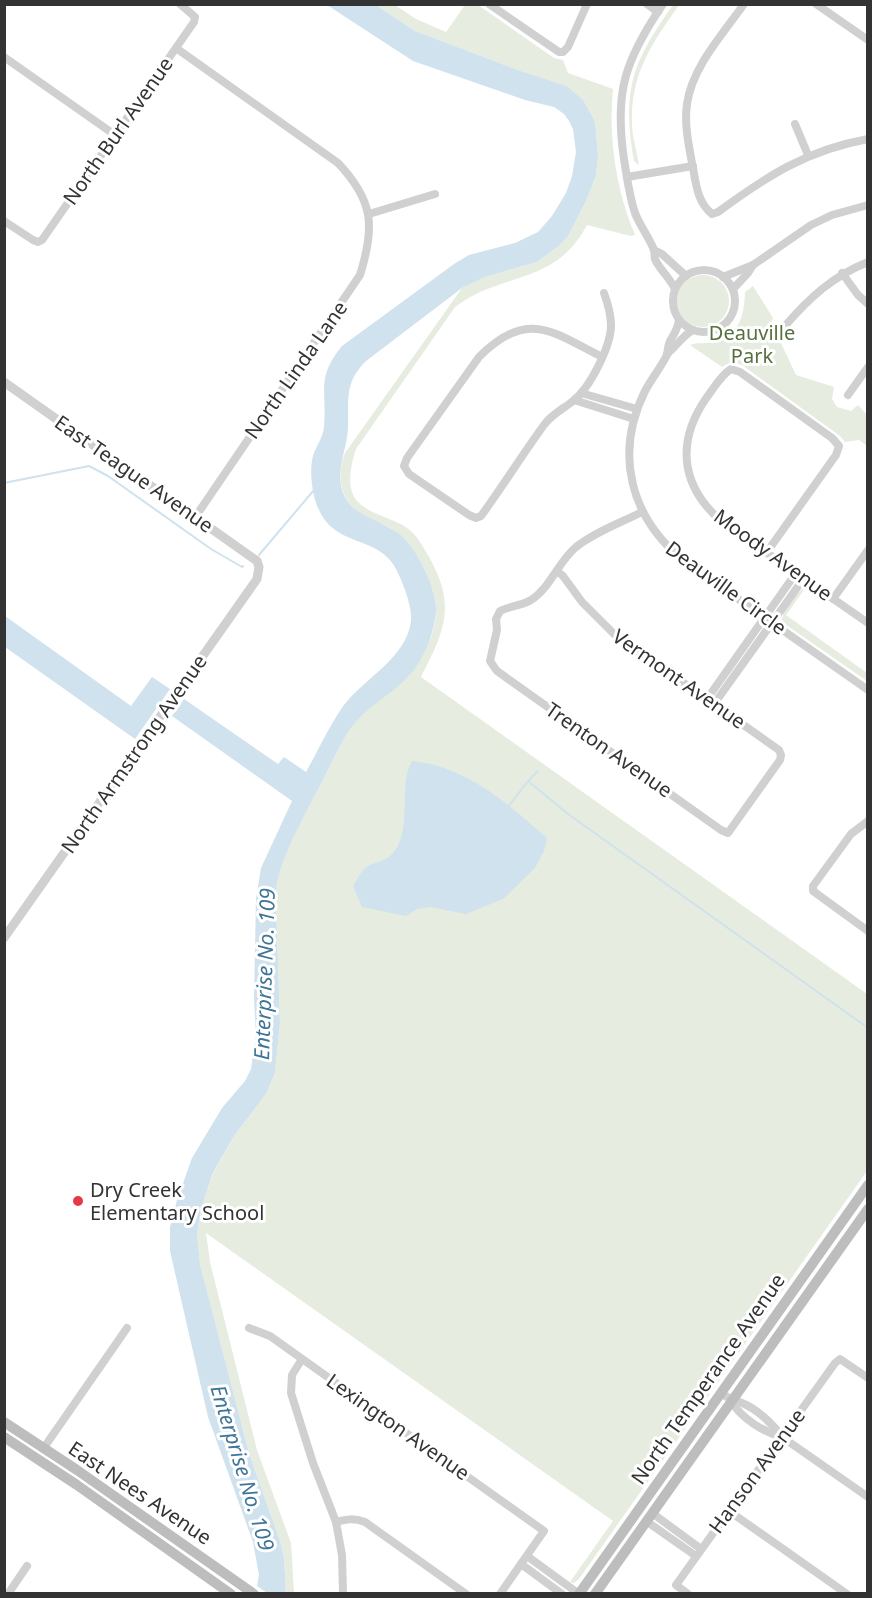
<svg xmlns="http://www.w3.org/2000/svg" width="872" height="1598" font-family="'Noto Sans',sans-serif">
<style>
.green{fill:#e6ecdf}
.water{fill:#cfe2ee}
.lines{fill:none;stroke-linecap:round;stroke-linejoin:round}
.stream{stroke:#cfe2ee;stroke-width:2}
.minor{stroke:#d0d0d0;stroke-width:8}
.tertiary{stroke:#d0d0d0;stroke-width:9}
.secondary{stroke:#bdbdbd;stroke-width:10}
.poi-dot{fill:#e63946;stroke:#fff;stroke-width:2}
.labels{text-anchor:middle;stroke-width:6;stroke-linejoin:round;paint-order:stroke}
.street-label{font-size:20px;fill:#333;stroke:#fff}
.park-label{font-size:20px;fill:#56703f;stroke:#fff}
.poi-label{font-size:20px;fill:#333;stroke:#fff;text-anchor:start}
.water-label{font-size:21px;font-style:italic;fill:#3f7597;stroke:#fff}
</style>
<rect width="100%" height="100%" fill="#fff"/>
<g class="green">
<path d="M376,5H395L416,19L446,32L465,5H478L554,58L563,60L568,73L613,89C608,138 616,190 635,235L631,236L587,225C555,286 502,271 455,307L356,449C351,465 345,488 358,502C371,515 393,518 407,528C417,535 423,547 429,557C457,606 444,632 421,677L867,994V1171L579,1579L574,1583L570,1582L613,1521L206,1233L210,1262L257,1450L291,1543L294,1593L286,1594L284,1558L281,1544L249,1453L200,1264L197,1234L201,1209L213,1174L234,1136L266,1094L275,1073L280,1023L276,904C276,893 276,883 280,872C289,840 311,804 326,774C335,757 343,737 355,723C386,688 434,663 436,612C437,588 421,569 409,551C405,545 401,537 396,532C389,525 376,522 368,518C341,504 335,480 345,453L462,288L485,277L537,262L560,245L568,236L585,203L596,176L598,157L596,132L583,100L567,86L518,70L415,31Z"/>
<path d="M673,5H679C652,43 630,75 632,124C632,137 637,152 639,165L634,161C622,89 632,63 673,5Z"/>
<circle cx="703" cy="301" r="26"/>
<path d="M753,286L773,318L770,325L772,335L780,341L796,375L834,387L832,399L837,407L851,411L858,405L867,415V446L859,440L845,442L840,436L742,365L731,362L722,367L690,345C698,342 706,344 714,342C740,336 744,315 745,292Z"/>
<path d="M806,587L786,615L867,673V681L782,622C782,611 796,592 806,587Z"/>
</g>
<g class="water">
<path d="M327,5H376L415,31L518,70L567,86L583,100L594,120L596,132L598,157L596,176L585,203L568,236L560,245L537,262L485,277L462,288L366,361C344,383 349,399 348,428C347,449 336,469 342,490C351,517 378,518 398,533C412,544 418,557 426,573C431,585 437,600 436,613C434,632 425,656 413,671C397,691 372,703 355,723C343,737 335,757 326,774C311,804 289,841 280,872C276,883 276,893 276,904L280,1023L275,1073L266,1094L234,1136L213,1173L201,1209L197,1234L200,1264L249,1453L281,1544L284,1558L286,1593H267L257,1586L259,1575L253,1542L208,1417L170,1251V1227L177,1200L192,1158L222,1108L245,1081L251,1069L256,1035L254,998L256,899L261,868L292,801L172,716L184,699L278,764L284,757L306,772C319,749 329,726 344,705C365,678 407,657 411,621C412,611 408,599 405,590C401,579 396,566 388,558C367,537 334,543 319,510C312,496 309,471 313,456C316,446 323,438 324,427C327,389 316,378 342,346L454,264L469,255L515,243L538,232L552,216L566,193L572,176L576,152L573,129L569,121L564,114L554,107L525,100L413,61Z"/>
<path d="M5,616L131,706L152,677L170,689L135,739L5,647Z"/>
<path d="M412,761C465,766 509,804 547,838L544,851L535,868L503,899L466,914L430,907L417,909L406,916L362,907L353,886C356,881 359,875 363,870C373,860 391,864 399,843C410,818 399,783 412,761Z"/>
</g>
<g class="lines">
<g class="stream">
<path d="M4,483L89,466L108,476L211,549L242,567L243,566"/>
<path d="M259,555L314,490"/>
<path d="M528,781L568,814L868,1028"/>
<path d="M508,807L528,781L538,771"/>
</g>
<g class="minor">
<path d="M489,4L559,52H563L568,47L587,4"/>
<path d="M647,4L658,12"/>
<path d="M663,4C625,60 614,92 624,159C627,177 629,195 635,213C640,226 649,237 654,250C655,252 654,256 655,259C659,269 670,278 675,289"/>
<path d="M744,4C723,34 692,67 687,104C684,125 689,147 693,168C696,185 698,203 712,214L718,212C767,176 807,150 868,139"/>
<path d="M816,4L868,40"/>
<path d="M176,48L338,163C374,201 375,227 360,275L196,516"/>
<path d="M4,57L115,135"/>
<path d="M795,124L808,155"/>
<path d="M627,177L693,166"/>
<path d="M369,214L435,194"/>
<path d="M4,221L33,240L38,242L42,240L194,22L195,17L180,4"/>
<path d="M654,250L662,254L686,276"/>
<circle cx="704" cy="301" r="31"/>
<path d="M842,273L858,295L868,304"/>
<path d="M723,277L753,265L811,225L832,215L868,205"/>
<path d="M733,289L748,273L753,265"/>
<path d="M679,320C678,329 674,334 670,341C668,345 668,350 667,355C661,367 652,378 645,391C614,454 630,517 684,561L868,690"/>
<path d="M785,326C809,298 833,276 868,262"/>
<path d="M667,354C677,346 682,336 693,330"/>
<path d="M602,357C551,331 527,309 479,357L407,458L404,466L409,474L469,515L476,518L481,516C503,486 522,455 544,425C552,414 563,409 573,401C590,388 611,346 611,325C611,313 608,304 604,293"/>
<path d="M581,393L637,409"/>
<path d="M848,395L868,367"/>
<path d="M574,400L634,419"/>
<path d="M767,552L836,455L839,446L832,438L740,372L731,369C721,375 714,388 707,397C676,441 680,485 721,521L868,623"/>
<path d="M557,571L563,576L582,602L614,634L779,750L781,755L780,760L728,833L721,830L497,671L490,661L497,630L496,619L500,611C510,606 521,606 531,600C551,587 558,562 576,547C595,532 620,523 642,512"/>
<path d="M833,599L868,550"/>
<path d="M707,699L796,573"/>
<path d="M714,704L804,578"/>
<path d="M868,821L851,834L813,886V891L868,931"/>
<path d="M249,1328L270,1336L544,1531L500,1594"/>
<path d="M302,1359L292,1375L291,1393L313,1463L336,1522L342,1555L343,1594"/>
<path d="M720,1393C728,1398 733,1400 742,1403C757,1409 773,1424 782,1437L868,1497"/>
<path d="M731,1401C741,1418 763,1432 782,1437"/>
<path d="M43,1449L127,1328"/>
<path d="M729,1511L847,1594"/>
<path d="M652,1513L701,1549"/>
<path d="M646,1521L696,1556"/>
<path d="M336,1522C347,1519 354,1518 365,1522L466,1594"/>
<path d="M527,1556L579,1594"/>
<path d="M521,1564L562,1594"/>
<path d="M8,1594L27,1566"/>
<path d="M688,1594L676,1585L835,1363L840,1359L868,1378"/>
</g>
<path class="tertiary" d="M4,382L257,561L259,567L257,579L4,938"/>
<g class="secondary">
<path d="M4,1422L77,1470L254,1594"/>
<path d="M4,1437L77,1485L231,1594"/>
<path d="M579,1594L868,1185"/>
<path d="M595,1594L868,1209"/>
</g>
</g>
<circle class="poi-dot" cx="78" cy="1201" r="6"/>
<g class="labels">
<g class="street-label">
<text transform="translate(118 131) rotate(-55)" y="7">North Burl Avenue</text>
<text transform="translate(296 370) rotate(-55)" y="7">North Linda Lane</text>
<text transform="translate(134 474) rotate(35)" y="7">East Teague Avenue</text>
<text transform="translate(773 555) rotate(36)" y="7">Moody Avenue</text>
<text transform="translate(726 588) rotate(36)" y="7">Deauville Circle</text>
<text transform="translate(679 679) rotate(35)" y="7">Vermont Avenue</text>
<text transform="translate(609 750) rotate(35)" y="7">Trenton Avenue</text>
<text transform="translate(134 754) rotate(-55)" y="7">North Armstrong Avenue</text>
<text transform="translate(708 1379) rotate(-55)" y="7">North Temperance Avenue</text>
<text transform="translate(398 1427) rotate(35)" y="7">Lexington Avenue</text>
<text transform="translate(757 1471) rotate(-54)" y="7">Hanson Avenue</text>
<text transform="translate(140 1493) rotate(34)" y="7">East Nees Avenue</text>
</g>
<g class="park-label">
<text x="752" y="340">Deauville<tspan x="752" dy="23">Park</tspan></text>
</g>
<g class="poi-label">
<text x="90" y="1197">Dry Creek<tspan x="90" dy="23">Elementary School</tspan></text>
</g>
<g class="water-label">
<text transform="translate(265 974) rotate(-88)" y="7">Enterprise No. 109</text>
<text transform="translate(242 1468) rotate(73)" y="7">Enterprise No. 109</text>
</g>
</g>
<rect width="872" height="1598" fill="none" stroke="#333333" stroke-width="12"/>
</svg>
